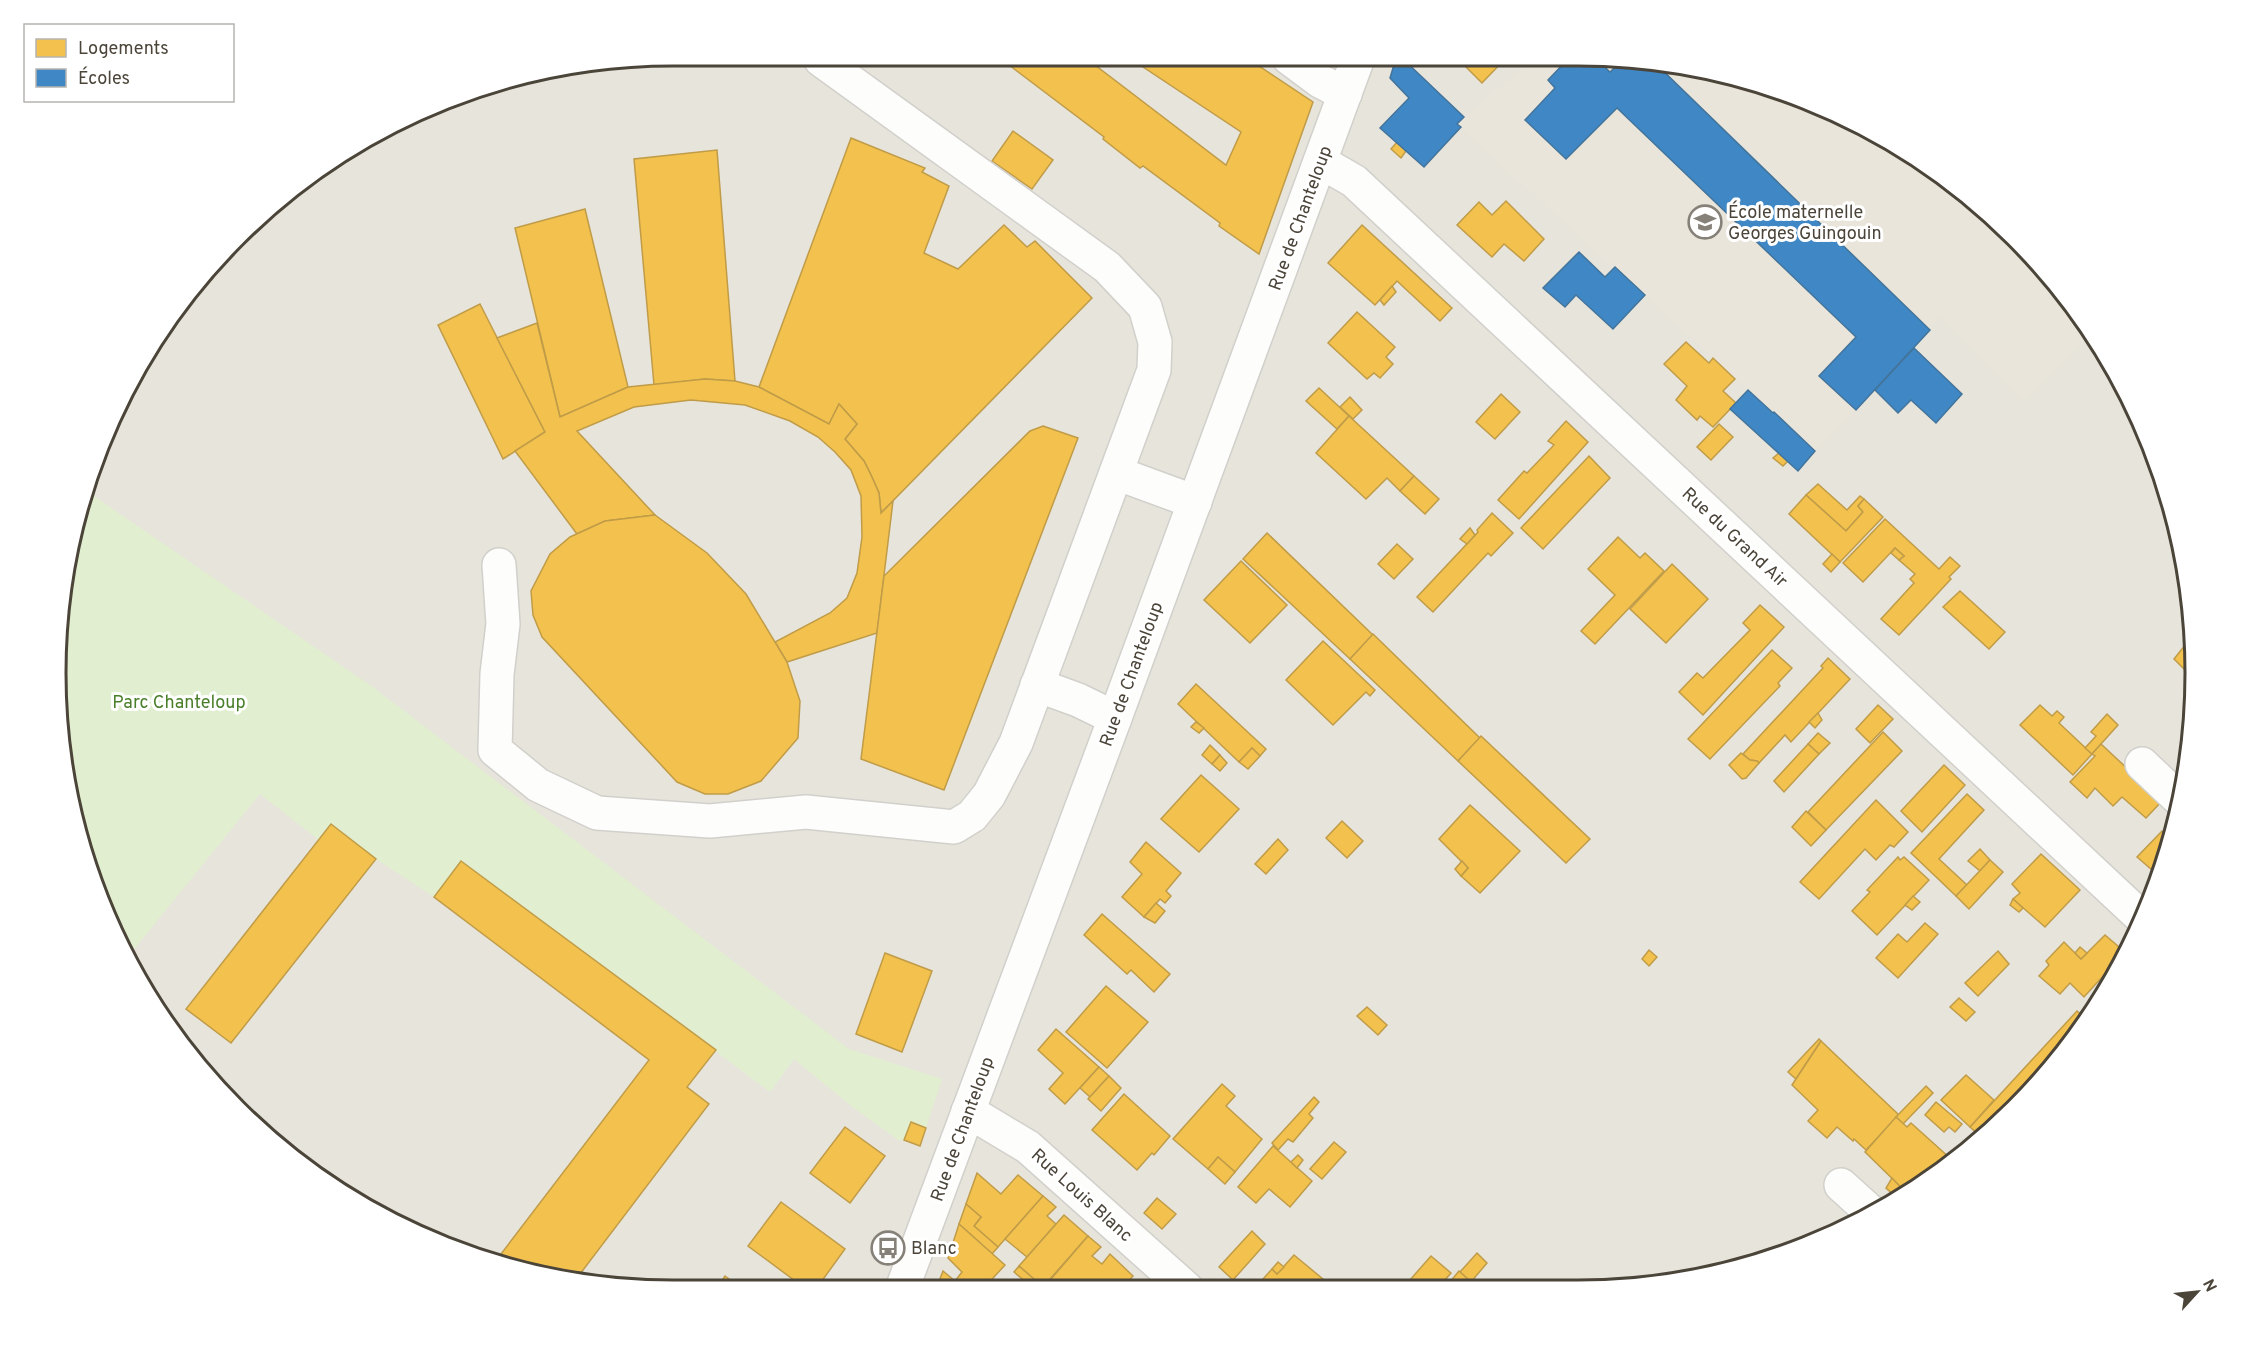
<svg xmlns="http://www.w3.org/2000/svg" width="2251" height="1346" font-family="Overpass,sans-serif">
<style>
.residential{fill:#e7e4dc}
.education{fill:#eae5da}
.green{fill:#e1eecf}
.homes{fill:#f2c14e;stroke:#c09c48;stroke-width:1.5}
.schools{fill:#3f88c5;stroke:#43749b;stroke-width:1.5}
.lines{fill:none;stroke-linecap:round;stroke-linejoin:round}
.minor-casing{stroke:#d2d0cb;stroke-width:36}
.minor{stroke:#fdfdfc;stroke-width:33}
.labels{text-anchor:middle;stroke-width:6;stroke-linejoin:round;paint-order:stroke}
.poi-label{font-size:18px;fill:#4b4439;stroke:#fff;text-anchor:start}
.street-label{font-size:18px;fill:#4b4439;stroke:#fff}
.park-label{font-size:18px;fill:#4a7f2a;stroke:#fff}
.rim{fill:none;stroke:#4b4439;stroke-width:3}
</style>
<rect width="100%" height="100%" fill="#f4f2ee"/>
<path class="residential" d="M1619,57L1777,88L1921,160L2015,237L2092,330L2149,437L2184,553L2195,673L2184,794L2148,910L2091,1016L1985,1137L1886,1208L1738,1269L1619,1289H632L474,1258L330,1186L237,1110L183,1049L138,981L88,872L67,793L56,673L61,592L88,475L160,330L236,237L297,183L400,119L475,88L592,61Z"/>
<path class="education" d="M1536,57H1619L1777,88L1921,160L2015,237L2092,330L2025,399L1940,316L1875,390L1815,451L1457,124Z"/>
<path class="green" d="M85,490L370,685L849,1049L942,1079L926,1128L911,1122L904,1140H898L850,1105L794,1059L770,1092L462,861L434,897L376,859L331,825L319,840L260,794L127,958L88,872L67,793L56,673L61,592Z"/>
<g class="homes">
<path d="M1456,57H1507L1482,83Z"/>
<path d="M1247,58L1313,102L1259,254L1219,226L1220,223L1143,166L1140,168L1103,139L1104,137L1001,59H1087L1226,165L1241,132L1131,59Z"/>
<path d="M1013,131L1053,160L1032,189L992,161Z"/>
<path d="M851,138L925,168L922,172L949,186L924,253L958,269L1004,225L1027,247L1035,241L1092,298L881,513L879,493L871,475L864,461L845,439L857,424L839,404L829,424L759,387Z"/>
<path d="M1397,142L1406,151L1401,158L1391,149Z"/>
<path d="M717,150L735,381L705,379L654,385L634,159Z"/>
<path d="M1506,201L1544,239L1524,261L1504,244L1492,257L1457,225L1479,202L1492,215Z"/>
<path d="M585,209L628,387L560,417L515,228Z"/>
<path d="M1362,225L1452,308L1440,321L1397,281L1375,305L1328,263Z"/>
<path d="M1392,286L1396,292L1384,305L1380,300Z"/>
<path d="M480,304L545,432L503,459L438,325Z"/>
<path d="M1357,312L1395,347L1386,357L1393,364L1380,378L1374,373L1367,379L1328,343Z"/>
<path d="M537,323L560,417L628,387L705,379L735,381L759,387L829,424L839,404L857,424L845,439L864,461L871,475L879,493L881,513L893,501L877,633L787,662L775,642L830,613L847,598L857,573L862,537L861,496L851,470L835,452L818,437L790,421L745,405L691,400L634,407L577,431L655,515L605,521L577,534L515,451L545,432L497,338Z"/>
<path d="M1686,342L1709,363L1713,358L1735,379L1723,391L1736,403L1713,427L1700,416L1697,420L1676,400L1687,386L1664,364Z"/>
<path d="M1319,388L1349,416L1337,429L1306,401Z"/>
<path d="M1501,394L1520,412L1495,439L1476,422Z"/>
<path d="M1350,397L1362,410L1353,419L1340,407Z"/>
<path d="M1349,416L1414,476L1400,491L1387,478L1366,499L1316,453Z"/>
<path d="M1566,421L1588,442L1519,519L1498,500L1524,471L1527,473L1554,445L1548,441Z"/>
<path d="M1719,424L1733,437L1711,460L1697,447Z"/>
<path d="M1043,426L1078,438L944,790L861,759L884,576L1030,431Z"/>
<path d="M1779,453L1788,461L1783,466L1773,458Z"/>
<path d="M1589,456L1610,478L1543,549L1521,528Z"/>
<path d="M1414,476L1439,499L1425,514L1400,491Z"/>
<path d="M1818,484L1847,510L1860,496L1864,499L1858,506L1863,512L1846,531L1806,495Z"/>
<path d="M1806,495L1846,531L1863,512L1858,506L1864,499L1883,517L1840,562L1789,514Z"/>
<path d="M1492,513L1513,533L1491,556L1488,553L1433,612L1417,597L1478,532L1477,530Z"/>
<path d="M655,515L707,553L746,594L787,662L800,701L798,738L761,781L728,794H705L677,782L542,637L533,615L531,591L550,554L570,537L605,521Z"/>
<path d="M1885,519L1939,569L1950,557L1960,566L1949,577L1951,579L1899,635L1881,619L1914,583L1910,579L1915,574L1899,560L1904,556L1895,548L1863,582L1843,563Z"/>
<path d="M1470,528L1475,535L1467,544L1460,539Z"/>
<path d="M1267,533L1373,635L1350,659L1243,559Z"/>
<path d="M1618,537L1640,558L1645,553L1664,571L1595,644L1581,631L1615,595L1588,569Z"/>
<path d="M1397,544L1413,559L1394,579L1378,564Z"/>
<path d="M1895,548L1904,556L1899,560L1891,553Z"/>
<path d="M1832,554L1840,562L1831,572L1823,564Z"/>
<path d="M1241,561L1287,605L1250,643L1204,600Z"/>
<path d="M1672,564L1708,599L1666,643L1630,609Z"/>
<path d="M1960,591L2005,632L1989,649L1943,607Z"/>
<path d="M1760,605L1784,627L1703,715L1679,692L1697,673L1703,678L1750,630L1743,623Z"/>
<path d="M1373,634L1480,738L1458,761L1350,659Z"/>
<path d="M1323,641L1375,690L1370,696L1366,692L1333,725L1286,680Z"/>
<path d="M2186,644L2193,652L2195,680L2174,659Z"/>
<path d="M1772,650L1792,668L1778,683L1780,686L1710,759L1688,739Z"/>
<path d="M1828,658L1850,679L1791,742L1785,735L1759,763L1757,761L1750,760L1743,754L1823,668L1821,666Z"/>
<path d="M1196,684L1266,749L1260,756L1252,748L1239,762L1178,704Z"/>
<path d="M1878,705L1893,719L1870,743L1856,729Z"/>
<path d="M2040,705L2052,716L2057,711L2064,717L2059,723L2092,754L2073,775L2020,725Z"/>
<path d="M1818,713L1822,720L1815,728L1809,722Z"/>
<path d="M2107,714L2118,725L2092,754L2085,748L2096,736L2091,732Z"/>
<path d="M1196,722L1204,728L1199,733L1191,727Z"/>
<path d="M1883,732L1902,751L1826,830L1808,812Z"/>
<path d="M1818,733L1830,743L1819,754L1808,744Z"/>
<path d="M1481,736L1590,839L1566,863L1458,761Z"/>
<path d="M1808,744L1819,754L1784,792L1774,781Z"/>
<path d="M2101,744L2162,801L2146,818L2122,797L2113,806L2095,788L2087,798L2070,782L2095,756L2092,754Z"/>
<path d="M1210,745L1220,755L1212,764L1202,755Z"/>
<path d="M1252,748L1260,756L1248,769L1239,762Z"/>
<path d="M1741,753L1750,760L1757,761L1759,763L1746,778L1742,779L1729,765Z"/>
<path d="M1220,755L1227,763L1220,771L1212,764Z"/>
<path d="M1944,765L1965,785L1922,832L1901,811Z"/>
<path d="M1201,775L1239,809L1199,852L1161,819Z"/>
<path d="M1967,794L1984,810L1939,859L1967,885L1956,896L1911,853Z"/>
<path d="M1876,800L1908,832L1894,847L1890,845L1876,860L1865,849L1819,899L1800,882Z"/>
<path d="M1470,805L1520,851L1480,893L1461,876L1468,868L1439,839Z"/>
<path d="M1806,811L1826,830L1811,846L1792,827Z"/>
<path d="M1342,821L1363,841L1347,858L1326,838Z"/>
<path d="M331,824L376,859L231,1043L186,1009Z"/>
<path d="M2162,831L2170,839L2164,857L2152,870L2137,857Z"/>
<path d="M1278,839L1288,850L1266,874L1255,864Z"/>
<path d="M1146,842L1181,873L1166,891L1171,896L1165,903L1160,899L1144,917L1122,897L1142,874L1130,862Z"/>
<path d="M1980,849L1990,860L1980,871L1968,861Z"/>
<path d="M2041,854L2080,890L2045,927L2013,899L2020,893L2012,884Z"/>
<path d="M1898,857L1900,860L1904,857L1929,880L1877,935L1852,911L1870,892L1867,890Z"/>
<path d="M2164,857L2159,876L2152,870Z"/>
<path d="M1990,860L2003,872L1969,909L1956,896Z"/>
<path d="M461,861L716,1050L687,1087L709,1104L577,1278L517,1266L501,1254L649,1060L434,897Z"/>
<path d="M1462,861L1468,868L1461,876L1455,869Z"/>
<path d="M1913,896L1920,902L1912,910L1905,905Z"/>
<path d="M2013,899L2023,908L2019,912L2010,905Z"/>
<path d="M1156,903L1165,911L1155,923L1144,917Z"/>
<path d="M1102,914L1170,974L1154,992L1131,970L1127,974L1084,935Z"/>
<path d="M1925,923L1938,934L1898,978L1876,958L1898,934L1907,942Z"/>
<path d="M2105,935L2125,952L2084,997L2070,983L2060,994L2039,976L2049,965L2046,961L2064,942L2081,959Z"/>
<path d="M2080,947L2087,953L2081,959L2075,953Z"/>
<path d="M1649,950L1657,957L1649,966L1642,959Z"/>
<path d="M1998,951L2009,964L1978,996L1965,983Z"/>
<path d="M885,953L932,971L902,1052L856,1034Z"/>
<path d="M1106,986L1148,1022L1107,1068L1066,1032Z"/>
<path d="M1959,998L1975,1012L1966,1021L1950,1007Z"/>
<path d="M1367,1007L1387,1025L1378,1035L1357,1016Z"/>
<path d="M2077,1011L2088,1020L1983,1139L1970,1127Z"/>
<path d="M1056,1029L1099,1067L1065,1104L1049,1089L1063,1073L1038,1050Z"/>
<path d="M1819,1039L1821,1041L1796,1079L1788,1072Z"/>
<path d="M1821,1041L1899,1115L1866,1150L1854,1139L1853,1141L1837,1127L1827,1138L1808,1121L1818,1110L1792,1085Z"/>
<path d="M1099,1067L1109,1076L1090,1097L1080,1088Z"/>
<path d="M1966,1075L1994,1100L1970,1127L1941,1100Z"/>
<path d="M1109,1076L1121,1088L1101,1111L1088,1099Z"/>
<path d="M1222,1084L1235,1096L1226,1106L1262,1139L1235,1172L1218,1157L1208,1169L1173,1139Z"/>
<path d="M1926,1086L1933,1093L1903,1124L1896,1117Z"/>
<path d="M1124,1094L1170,1136L1154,1155L1152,1153L1137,1170L1092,1130Z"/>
<path d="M1314,1097L1319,1102L1309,1114L1313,1118L1293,1142L1288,1139L1278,1150L1272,1143Z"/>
<path d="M1936,1102L1962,1124L1955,1132L1949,1127L1944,1132L1925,1115Z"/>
<path d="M1896,1117L1907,1127L1911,1123L1951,1159L1942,1168L1907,1193L1865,1152Z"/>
<path d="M911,1122L926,1128L920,1146L904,1140Z"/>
<path d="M845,1127L885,1156L850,1203L810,1173Z"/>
<path d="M1334,1142L1346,1152L1322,1179L1310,1169Z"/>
<path d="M1273,1146L1312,1181L1290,1207L1269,1189L1256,1203L1238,1187Z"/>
<path d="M1298,1155L1303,1160L1297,1168L1291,1162Z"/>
<path d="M1218,1157L1235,1172L1225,1184L1208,1169Z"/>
<path d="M977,1173L1001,1194L1018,1175L1043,1196L998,1247L974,1226L981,1217L966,1204Z"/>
<path d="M1892,1178L1904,1191L1897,1198L1886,1188Z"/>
<path d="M1043,1196L1056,1207L1047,1216L1056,1224L1027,1257L1005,1239Z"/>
<path d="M1157,1198L1176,1214L1162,1229L1144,1213Z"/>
<path d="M781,1202L845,1249L816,1289H806L748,1246Z"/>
<path d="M966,1204L981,1217L974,1226L998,1247L992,1254L959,1224Z"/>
<path d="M1064,1215L1088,1236L1043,1287L1019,1266Z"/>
<path d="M959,1224L1005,1265L983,1289H963L955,1281L962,1272L948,1258Z"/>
<path d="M1252,1231L1265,1244L1233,1280L1219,1267Z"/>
<path d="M1088,1236L1101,1247L1092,1256L1102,1264L1110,1254L1133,1276L1121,1289H1062L1051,1279Z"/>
<path d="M1477,1253L1487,1263L1471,1282L1460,1272Z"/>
<path d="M1294,1255L1335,1289H1254L1272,1269L1277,1274Z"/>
<path d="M1431,1256L1451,1273L1437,1289H1402Z"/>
<path d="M1278,1262L1284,1267L1277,1274L1272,1269Z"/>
<path d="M1019,1266L1043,1287L1042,1289H1034L1014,1272Z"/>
<path d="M943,1271L955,1281L963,1289H936Z"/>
<path d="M1459,1271L1470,1281L1463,1289H1444Z"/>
<path d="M725,1276L743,1289H716Z"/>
</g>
<g class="schools">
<path d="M1587,57H1594L1610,72L1625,58L1657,65L1930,330L1856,410L1819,376L1856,337L1617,108L1566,159L1525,120L1555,88L1548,80L1569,58L1578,66Z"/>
<path d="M1396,58H1402L1464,117L1457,124L1461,127L1424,167L1380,128L1409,98L1390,78Z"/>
<path d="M1579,252L1605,277L1615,267L1645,295L1613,329L1576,295L1565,307L1543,288Z"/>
<path d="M1914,348L1962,394L1936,423L1911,400L1898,413L1875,390Z"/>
<path d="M1748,390L1773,413L1774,412L1815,451L1798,471L1730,409Z"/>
</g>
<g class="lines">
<g class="minor-casing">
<g id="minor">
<path d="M1289,58L1320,81L1345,94"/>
<path d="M1321,162L1354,181L2143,919"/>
<path d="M1116,473L1195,502"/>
<path d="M499,565L503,624L497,674L495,750L538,785L597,813L710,821L806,812L954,827L972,816L989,795L1016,743L1154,370L1155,342L1145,307L1107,267L821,60"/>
<path d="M1037,685L1078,700L1115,718"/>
<path d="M2142,764L2181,801"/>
<path d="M968,1111L1028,1147L1187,1289"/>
<path d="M1841,1185L1873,1214"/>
<path d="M902,1289L1115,718L1358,58"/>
</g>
</g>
<use href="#minor" class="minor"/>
</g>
<defs>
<g id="school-ring" transform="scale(1.725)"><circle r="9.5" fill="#fff" stroke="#868178" stroke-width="1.5"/><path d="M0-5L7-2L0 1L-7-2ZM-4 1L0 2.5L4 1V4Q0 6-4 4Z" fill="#868178"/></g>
<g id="bus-ring" transform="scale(1.725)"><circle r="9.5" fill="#fff" stroke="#868178" stroke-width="1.5"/><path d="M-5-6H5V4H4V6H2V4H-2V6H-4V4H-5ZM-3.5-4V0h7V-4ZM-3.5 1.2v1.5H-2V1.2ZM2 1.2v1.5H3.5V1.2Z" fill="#868178"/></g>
</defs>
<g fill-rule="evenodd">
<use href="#school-ring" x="1705" y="222"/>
<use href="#bus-ring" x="888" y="1248"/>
</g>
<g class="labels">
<g class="poi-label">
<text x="1728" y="218">École maternelle<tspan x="1728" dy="21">Georges Guingouin</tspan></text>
<text x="911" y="1254">Blanc</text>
</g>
<g class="street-label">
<text transform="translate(1300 218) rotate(-70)" y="6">Rue de Chanteloup</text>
<text transform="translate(1735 537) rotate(43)" y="6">Rue du Grand Air</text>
<text transform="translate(1131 674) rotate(-70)" y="6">Rue de Chanteloup</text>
<text transform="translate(962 1129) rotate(-70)" y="6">Rue de Chanteloup</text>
<text transform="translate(1082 1195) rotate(42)" y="6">Rue Louis Blanc</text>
</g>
<g class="park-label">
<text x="179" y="708">Parc Chanteloup</text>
</g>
</g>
<path d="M0 0H2251V1346H0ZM673 66H1578A607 607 0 0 1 2185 673V673A607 607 0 0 1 1578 1280H673A607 607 0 0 1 66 673V673A607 607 0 0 1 673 66Z" fill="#fff" fill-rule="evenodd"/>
<path class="rim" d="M673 66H1578A607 607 0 0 1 2185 673V673A607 607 0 0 1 1578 1280H673A607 607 0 0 1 66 673V673A607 607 0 0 1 673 66Z"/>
<rect x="24" y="24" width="210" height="78" fill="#ffffff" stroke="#b7b4b0" stroke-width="1.5"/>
<rect x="36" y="39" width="30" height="18" fill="#f2c14e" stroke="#b7b4b0" stroke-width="1.5"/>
<text x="78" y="54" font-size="18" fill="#4b4439">Logements</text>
<rect x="36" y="69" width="30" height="18" fill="#3f88c5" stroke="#b7b4b0" stroke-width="1.5"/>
<text x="78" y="84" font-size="18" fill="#4b4439">Écoles</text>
<g transform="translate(2197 1292) rotate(63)" stroke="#ffffff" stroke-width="4.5" paint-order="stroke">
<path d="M0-4.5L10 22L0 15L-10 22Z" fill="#4b4439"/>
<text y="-9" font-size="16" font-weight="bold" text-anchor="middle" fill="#4b4439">N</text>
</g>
</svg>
